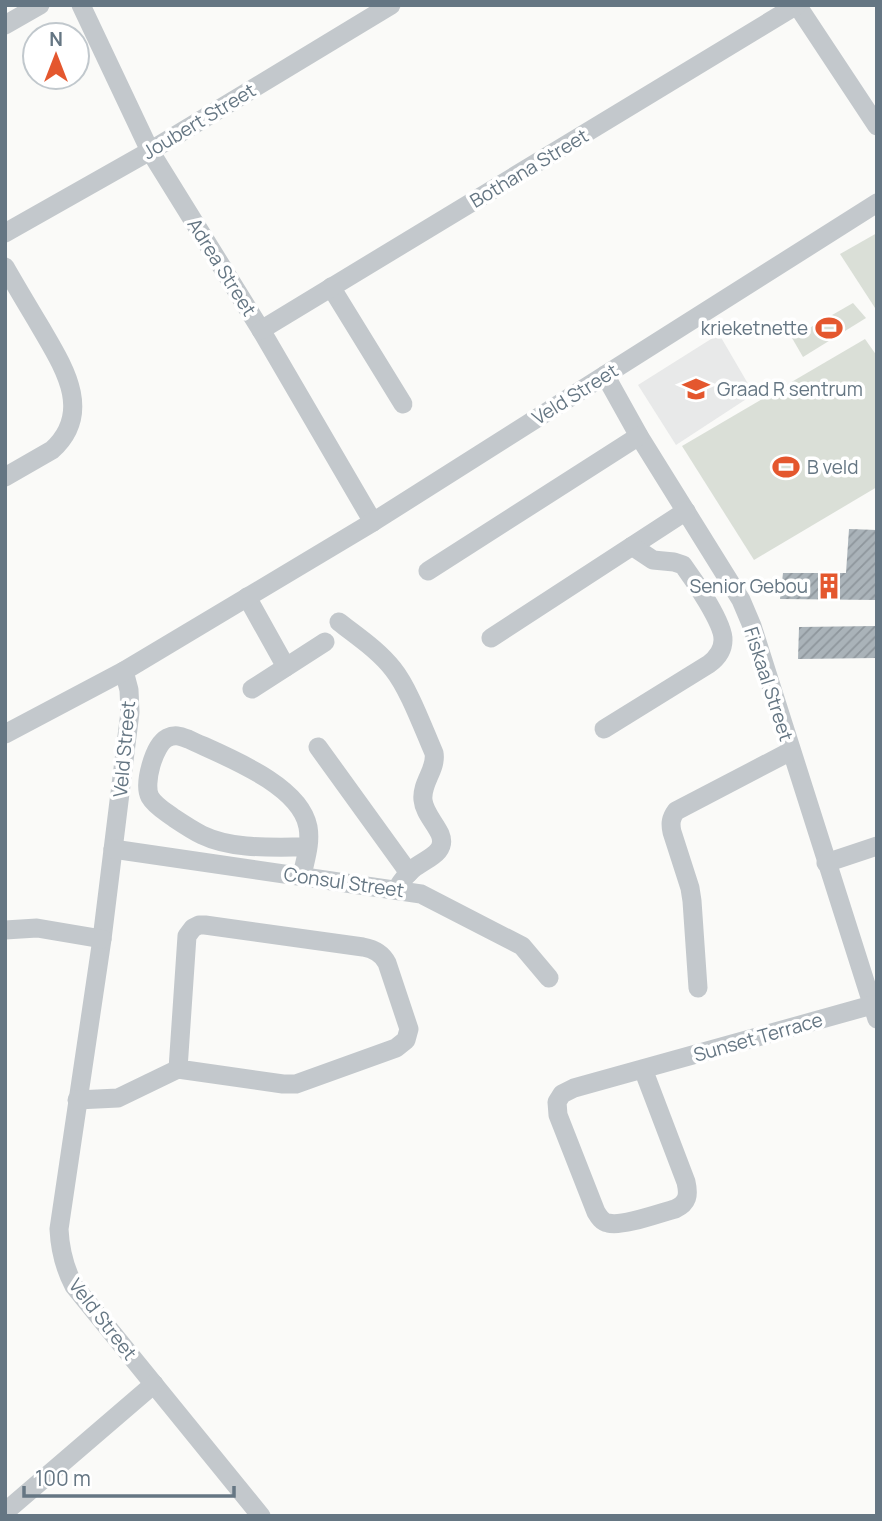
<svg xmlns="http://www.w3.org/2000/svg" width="882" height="1521" font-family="Manrope,sans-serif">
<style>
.built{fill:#e8e9e9}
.pitch{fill:#dadfd7}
.building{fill:url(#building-hatch)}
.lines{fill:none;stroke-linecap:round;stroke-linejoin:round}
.minor{stroke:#c3c8cc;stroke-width:19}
.labels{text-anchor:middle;stroke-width:7;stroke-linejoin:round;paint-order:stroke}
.street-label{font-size:19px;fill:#657683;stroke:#fff}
.poi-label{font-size:19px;fill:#657683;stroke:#fff;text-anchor:end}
</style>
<defs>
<pattern id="building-hatch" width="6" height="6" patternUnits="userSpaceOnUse" patternTransform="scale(1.75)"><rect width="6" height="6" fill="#aab3b9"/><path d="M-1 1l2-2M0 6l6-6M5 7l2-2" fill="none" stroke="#8e969c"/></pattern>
</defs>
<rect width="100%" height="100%" fill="#fafaf8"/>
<path class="built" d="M719,334L754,394L676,445L638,385Z"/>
<g class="pitch">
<path d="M877,233V311L840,254Z"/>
<path d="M853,303L866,318L803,357L792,338Z"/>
<path d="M865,339L877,356V487L754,560L682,446Z"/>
</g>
<g class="building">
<path d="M849,529L877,530V600L780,599L783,573H846Z"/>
<path d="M877,626V658L798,659L799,627Z"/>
</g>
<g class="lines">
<g class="minor">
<path d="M81,5L150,151L261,330L373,522"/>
<path d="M797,5L877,126"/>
<path d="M5,25L40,5"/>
<path d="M5,233L150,151L391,5"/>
<path d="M5,267C17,288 29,308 41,328C63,366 94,412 52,450L5,477"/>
<path d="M331,287L403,404"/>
<path d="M261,330L797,5"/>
<path d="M605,375L639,436L741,600L752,626L877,1019"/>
<path d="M428,571L639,436"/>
<path d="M247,597L286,667"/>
<path d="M339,622C358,637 378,650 393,669C409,689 423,728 434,753C437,769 421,783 423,800C424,812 435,823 440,834C448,853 425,859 413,869C406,874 401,882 396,890"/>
<path d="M491,638L686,511"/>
<path d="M124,671L129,690L130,712L102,939L59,1229C60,1250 64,1267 74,1286L261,1516"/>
<path d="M252,689L325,642"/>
<path d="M604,729L709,664C717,658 723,651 723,640C724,624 694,580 683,565L674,562L653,560L632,546"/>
<path d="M5,734L124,671L373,522L877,203"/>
<path d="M318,747L409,873"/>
<path d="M113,849L421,894L522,946L549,978"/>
<path d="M826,863L877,846"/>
<path d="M302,876C305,860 311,844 308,827C300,784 224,756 188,739C180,736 175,734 167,738C154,745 143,784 150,797C155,806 166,812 174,818C183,824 192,830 202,835C233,850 274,847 308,847"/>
<path d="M5,930L37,928L102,939"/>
<path d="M698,988L692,901L690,888L672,832C670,823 671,818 676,811L791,751"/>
<path d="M643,1069L686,1182C689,1195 688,1203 675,1209C660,1213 622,1227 608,1223C602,1222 599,1217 596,1212L558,1115L557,1102L562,1094L574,1088L872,1005"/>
<path d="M77,1100L118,1098L178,1069L283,1084H296L396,1048L406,1040L409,1029L387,963C382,953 374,949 363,947L205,925H199L193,928L187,936L178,1069"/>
<path d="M5,1512L154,1384"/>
</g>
</g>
<defs>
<g id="stadium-bare" transform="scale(2.1)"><path d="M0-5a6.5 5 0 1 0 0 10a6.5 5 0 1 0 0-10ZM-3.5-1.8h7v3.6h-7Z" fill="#e4572e" stroke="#fff" stroke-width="2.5" paint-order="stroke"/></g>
<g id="school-bare" transform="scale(2.1)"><path d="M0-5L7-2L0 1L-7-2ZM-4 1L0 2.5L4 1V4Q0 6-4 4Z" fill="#e4572e" stroke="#fff" stroke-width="2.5" paint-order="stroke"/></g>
<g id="building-bare" transform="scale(2.1)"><path d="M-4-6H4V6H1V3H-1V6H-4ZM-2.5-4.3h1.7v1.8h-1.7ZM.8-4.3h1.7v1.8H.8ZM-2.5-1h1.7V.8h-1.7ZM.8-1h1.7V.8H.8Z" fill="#e4572e" stroke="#fff" stroke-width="2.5" paint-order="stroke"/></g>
</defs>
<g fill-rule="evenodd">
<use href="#stadium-bare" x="829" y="328"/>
<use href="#school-bare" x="696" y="389"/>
<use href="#stadium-bare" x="786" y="467"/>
<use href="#building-bare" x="829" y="586"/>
</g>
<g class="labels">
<g class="street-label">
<text transform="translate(199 121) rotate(-31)" y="7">Joubert Street</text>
<text transform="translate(529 168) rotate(-31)" y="7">Bothana Street</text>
<text transform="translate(222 267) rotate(58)" y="7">Adrea Street</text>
<text transform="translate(575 394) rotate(-32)" y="7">Veld Street</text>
<text transform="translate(769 684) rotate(72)" y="7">Fiskaal Street</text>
<text transform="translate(124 749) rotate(-85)" y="7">Veld Street</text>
<text transform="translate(344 882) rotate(8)" y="7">Consul Street</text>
<text transform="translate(758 1037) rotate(-16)" y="7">Sunset Terrace</text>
<text transform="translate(103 1319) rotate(52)" y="7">Veld Street</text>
</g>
<g class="poi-label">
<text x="808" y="335">krieketnette</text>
<text x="717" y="396" text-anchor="start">Graad R sentrum</text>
<text x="807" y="474" text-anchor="start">B veld</text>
<text x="808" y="593">Senior Gebou</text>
</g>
</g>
<rect width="882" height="1521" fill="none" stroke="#657683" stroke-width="14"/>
<g transform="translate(56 56)"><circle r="33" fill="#ffffff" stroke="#c1c8cd" stroke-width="2"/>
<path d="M0-5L12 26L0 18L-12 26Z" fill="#e4572e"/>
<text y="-10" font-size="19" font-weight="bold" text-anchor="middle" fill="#657683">N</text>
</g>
<path d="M24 1486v10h210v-10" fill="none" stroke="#657683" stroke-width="3.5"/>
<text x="35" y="1486" font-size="21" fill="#657683" stroke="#ffffff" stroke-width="5" paint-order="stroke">100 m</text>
</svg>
